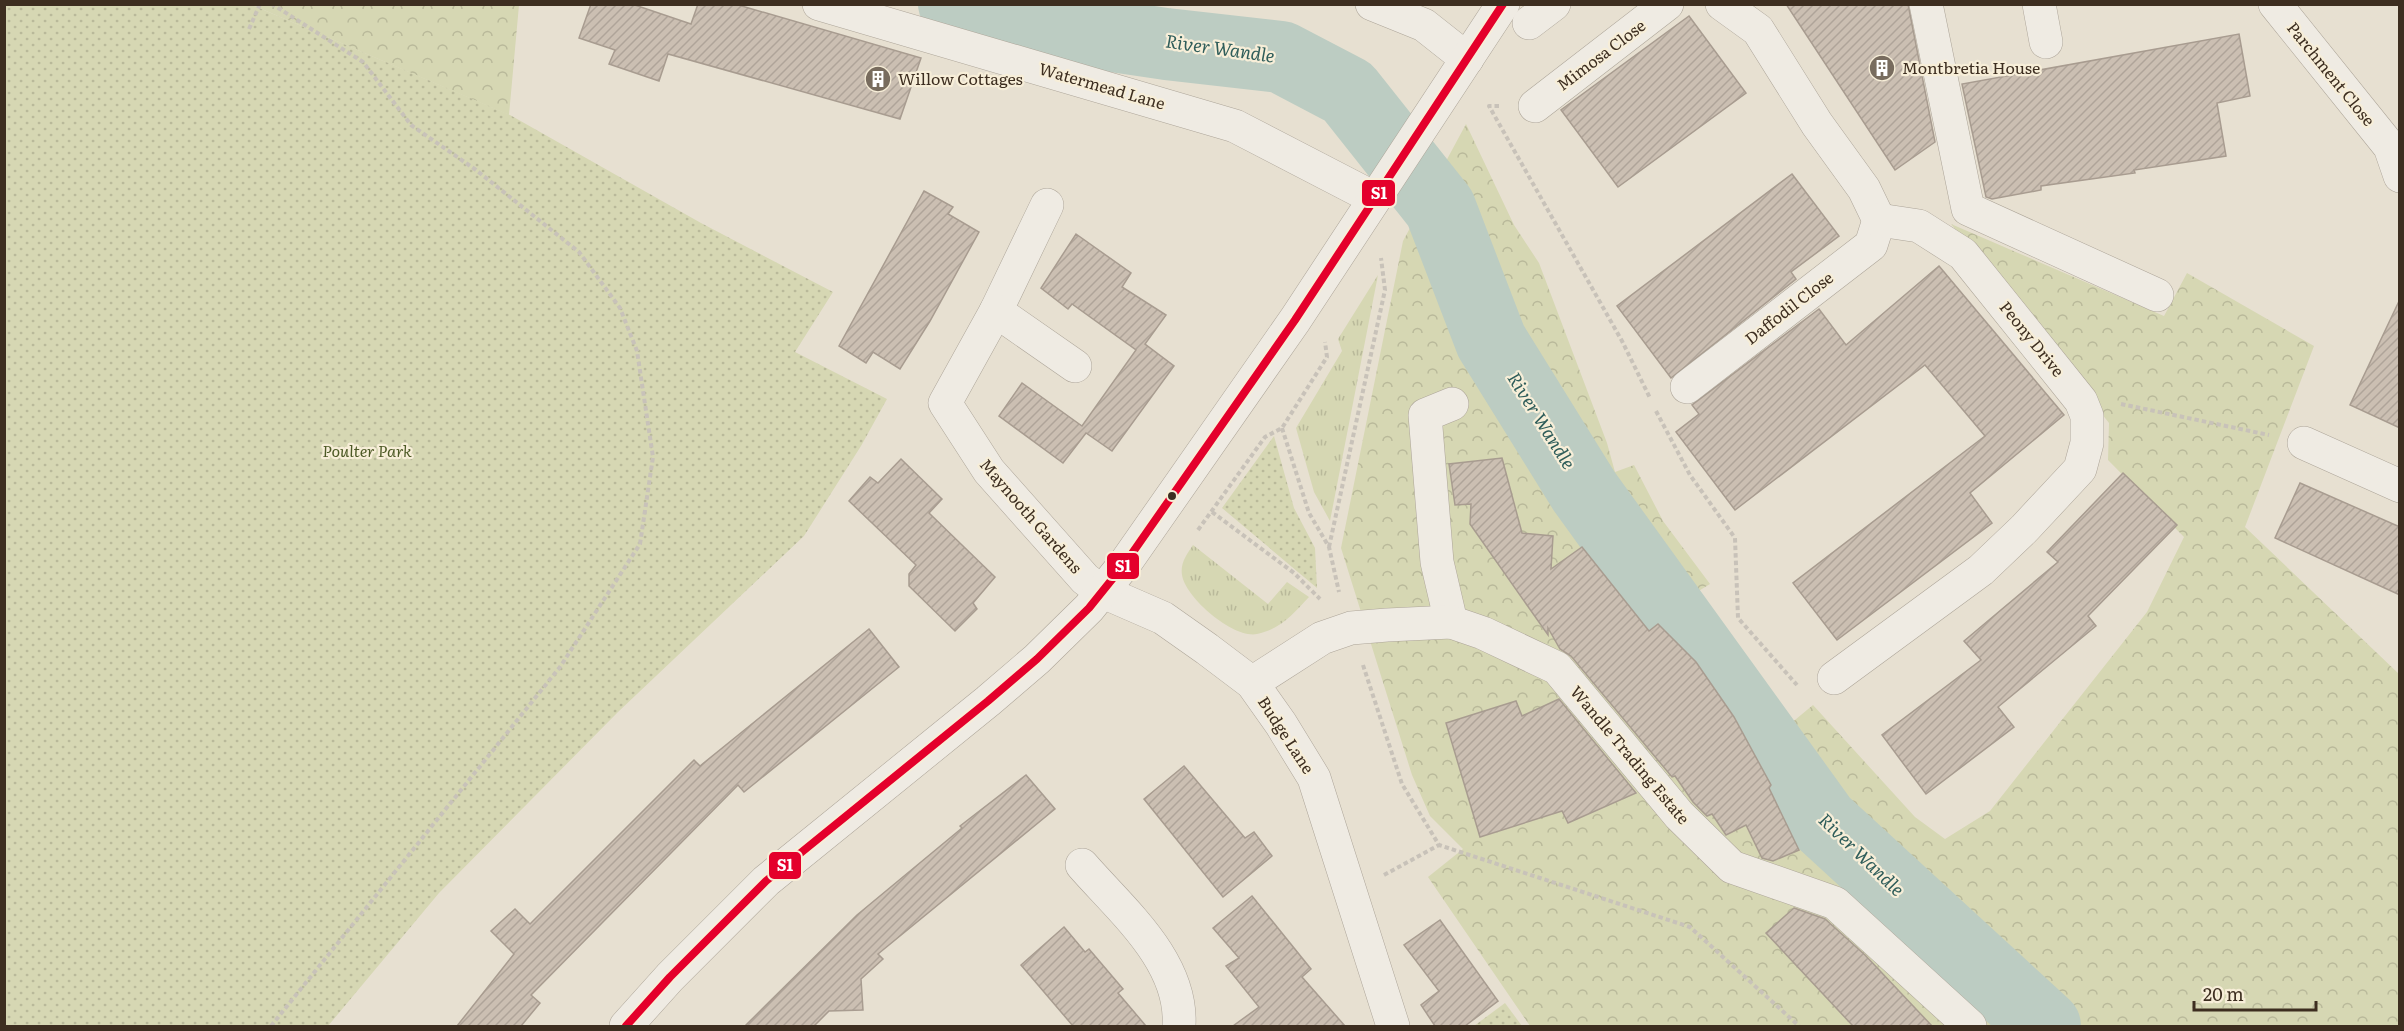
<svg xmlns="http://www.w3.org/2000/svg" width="2404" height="1031" font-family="Literata,serif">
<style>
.grass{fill:url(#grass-tufts)}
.forest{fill:url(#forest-crowns)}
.park{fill:url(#park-dots)}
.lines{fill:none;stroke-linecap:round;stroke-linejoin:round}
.river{stroke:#bcccc2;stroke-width:72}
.building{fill:url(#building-hatch);stroke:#a89c90;stroke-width:1.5}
.minor-casing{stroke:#ada599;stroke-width:34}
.path{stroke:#c8c2b9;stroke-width:4;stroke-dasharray:4.5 3;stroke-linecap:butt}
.minor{stroke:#efebe3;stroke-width:33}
.bus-1-casing{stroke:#f7eed8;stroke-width:12}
.bus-1{stroke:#e4002b;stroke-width:8}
.bus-dot{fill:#3d2e20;stroke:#f7eed8;stroke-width:2}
.labels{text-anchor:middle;stroke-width:4.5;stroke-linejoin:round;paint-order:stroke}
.street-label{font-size:16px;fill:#3d2e20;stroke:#f7eed8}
.poi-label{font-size:16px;fill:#3d2e20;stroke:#f7eed8;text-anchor:start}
.park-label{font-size:16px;font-style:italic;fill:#4d5a26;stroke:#f7eed8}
.water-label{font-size:18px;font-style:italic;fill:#2f5d5a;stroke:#f7eed8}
.line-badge{stroke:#f7eed8;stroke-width:2}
.badge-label{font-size:16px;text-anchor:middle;font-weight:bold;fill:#fff}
</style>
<defs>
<pattern id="grass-tufts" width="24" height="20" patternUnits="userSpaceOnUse" patternTransform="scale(1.5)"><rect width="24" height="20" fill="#d6d7b3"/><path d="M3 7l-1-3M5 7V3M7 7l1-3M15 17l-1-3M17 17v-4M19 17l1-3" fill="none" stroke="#b9b99a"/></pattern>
<pattern id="forest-crowns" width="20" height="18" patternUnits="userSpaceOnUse" patternTransform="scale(1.5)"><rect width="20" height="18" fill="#d6d7b3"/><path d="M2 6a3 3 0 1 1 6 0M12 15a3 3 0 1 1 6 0" fill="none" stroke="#b9b99a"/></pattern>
<pattern id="park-dots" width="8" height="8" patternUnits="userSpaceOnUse" patternTransform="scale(1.5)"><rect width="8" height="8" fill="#d6d7b3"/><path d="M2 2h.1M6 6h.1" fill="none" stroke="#b9b99a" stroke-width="1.8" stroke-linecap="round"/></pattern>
<pattern id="building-hatch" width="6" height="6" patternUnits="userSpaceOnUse" patternTransform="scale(1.5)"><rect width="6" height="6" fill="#cbbfb2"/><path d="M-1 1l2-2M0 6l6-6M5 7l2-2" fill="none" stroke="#afa499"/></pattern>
</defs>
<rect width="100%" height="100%" fill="#e7e0d1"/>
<g class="grass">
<path d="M1378,275L1330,521L1314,492L1296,428L1342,351L1338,339Z"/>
<path d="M1193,545L1268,604L1287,582L1309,597C1293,614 1281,629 1257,634C1233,639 1185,597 1182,575C1180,563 1187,554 1193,545Z"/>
</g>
<g class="forest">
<path d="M252,5H519L509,115Z"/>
<path d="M1466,124L1514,225L1539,263L1607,443L1615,472L1634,465L1663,521L1710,584L1697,592L1709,613L1692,627L1711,651L1698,661L1744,736L1761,730L1772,739L1813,705L1915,817L1945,839L1990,811L2147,612L2184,537L2108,460L2109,423L1951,224L2164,316L2187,273L2314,346L2245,527L2399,674V1026H1530L1428,877L1463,849L1430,816L1412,775L1341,548L1403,241Z"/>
</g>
<g class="park">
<path d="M5,4L252,5L510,115L701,223L833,292L795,352L887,399L861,446L804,536L618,712L439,893L328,1026H5Z"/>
<path d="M1274,436L1294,508L1315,548L1317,588L1222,508Z"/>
<path d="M1505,1003L1522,1026H1474Z"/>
</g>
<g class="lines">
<path class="river" d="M954,4L1024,23L1166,44L1281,57L1348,92L1440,208L1491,341L1584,491L1823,822L2045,1026"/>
</g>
<g class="building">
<path d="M591,4H632L691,24L698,4H735L921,58L900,119L668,54L659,81L609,64L615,50L579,38Z"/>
<path d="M1786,4H1908L1935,142L1895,170Z"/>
<path d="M1689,16L1746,93L1618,187L1561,110Z"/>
<path d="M2239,34L2250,96L2217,103L2226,156L2134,170L2135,173L2041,186V190L1992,199L1986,197L1962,84Z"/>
<path d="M1792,174L1839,236L1791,272L1796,279L1671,378L1617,306Z"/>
<path d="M924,191L953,207L948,214L979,232L930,321L900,369L873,352L866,363L839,346Z"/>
<path d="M1076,234L1131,273L1122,287L1166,315L1145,344L1174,366L1112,451L1086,433L1063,463L999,416L1022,383L1082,426L1136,350L1072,304L1068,309L1041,288Z"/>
<path d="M1939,266L2064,415L1970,493L1992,523L1837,640L1793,583L1985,436L1925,365L1735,510L1676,432L1699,414L1692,405L1819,309L1846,345Z"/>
<path d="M2400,299V428L2350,405Z"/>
<path d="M1502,458L1522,533L1553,536L1551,569L1582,547L1649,631L1658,624L1696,662L1734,717L1771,785L1769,788L1799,850L1773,861L1762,858L1746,825L1726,835L1712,814L1707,816L1693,802L1675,776L1672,777L1571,656L1560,649L1548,628V635L1470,524L1471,504L1455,505L1449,464Z"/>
<path d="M901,459L942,499L929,513L995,577L973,603L977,609L955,631L909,586V574L916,565L849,501L870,477L878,483Z"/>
<path d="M2123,473L2177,525L2088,616L2096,626L1998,707L2014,727L1926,794L1882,735L1981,660L1964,641L2058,562L2047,552Z"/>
<path d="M2300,483L2400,527V595L2275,538Z"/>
<path d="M869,629L899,667L744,792L738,785L531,995L540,1003L521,1026H457L514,954L491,931L515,909L530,924L694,760L700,766Z"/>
<path d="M1559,699L1636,793L1568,823L1562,811L1480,837L1446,723L1516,701L1522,716Z"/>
<path d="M1184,766L1245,838L1254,832L1272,856L1223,897L1144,799Z"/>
<path d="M1026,775L1055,809L878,954L883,959L861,979L863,1010L829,1011L814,1026H745L857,915L962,828L960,826Z"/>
<path d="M1252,896L1311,969L1302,977L1345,1026H1233L1259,1007L1226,966L1239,958L1213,928Z"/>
<path d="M1794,908L1825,919L1865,955L1932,1026H1853L1766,933Z"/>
<path d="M1440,920L1498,1001L1465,1026H1435L1421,1005L1439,991L1404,945Z"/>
<path d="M1064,927L1085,952L1089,949L1123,989L1118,993L1146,1026H1073L1021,965Z"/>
</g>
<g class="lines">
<g class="minor-casing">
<g id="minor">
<path d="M819,4L1235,126L1374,198"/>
<path d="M1372,4L1424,25L1467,59"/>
<path d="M1722,4L1758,30L1817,124L1864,189L1879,220"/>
<path d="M1926,4L1968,209L2157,295"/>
<path d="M2039,4L2046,42"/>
<path d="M2275,4L2390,147L2400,176"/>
<path d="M1529,23L1554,4"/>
<path d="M1535,106L1667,4"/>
<path d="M1047,205L996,311L945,403L989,471L1085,579L1101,591L1163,618L1207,649L1252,683L1281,724L1314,778L1393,1026"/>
<path d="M996,311L1075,366"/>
<path d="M1687,387L1871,245L1879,220"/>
<path d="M2304,443L2400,486"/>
<path d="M1451,622L1437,562L1425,415L1452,404"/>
<path d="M1834,678L1981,570L2024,529L2080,469L2087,443V416L2081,401L1963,254L1919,226L1879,220"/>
<path d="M1252,683L1322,638L1351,628L1387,625L1451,622L1483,633L1557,668L1679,815L1732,867L1835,903L1970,1026"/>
<path d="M1082,865C1122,911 1183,961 1179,1026"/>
<path d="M626,1026L670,977L766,881L988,701L1037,659L1089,608L1126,562L1295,320L1503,4"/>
</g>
</g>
<g class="path">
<path d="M249,29L260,4"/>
<path d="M1499,106H1489L1622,341L1650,398"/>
<path d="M2121,404L2269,435"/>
<path d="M1656,411L1690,475L1735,538L1738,618L1797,685"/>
<path d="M1282,428L1309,513L1329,547L1339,592"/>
<path d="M1212,512L1294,573L1320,599"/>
<path d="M1198,530L1265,437L1282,428L1327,357L1325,342"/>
<path d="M1329,547L1385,290L1381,258"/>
<path d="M1363,665L1402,784L1439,845L1690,927L1799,1026"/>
<path d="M1384,875L1439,845"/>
<path d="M271,1026L560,667L640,544L653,457L637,351L620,308L579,252L476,170L411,125L363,62L272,4"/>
</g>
<use href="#minor" class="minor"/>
<g class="bus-1-casing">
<path id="bus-1" d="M626,1026L670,977L766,881L988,701L1037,659L1089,608L1126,562L1295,320L1503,4"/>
</g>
<use href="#bus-1" class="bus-1"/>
</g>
<defs>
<g id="building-disc" transform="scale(1.35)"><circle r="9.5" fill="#786c5e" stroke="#f7eed8"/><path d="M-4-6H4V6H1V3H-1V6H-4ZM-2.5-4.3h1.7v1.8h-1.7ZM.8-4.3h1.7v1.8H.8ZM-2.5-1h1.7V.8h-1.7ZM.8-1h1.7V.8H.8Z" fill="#fff"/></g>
</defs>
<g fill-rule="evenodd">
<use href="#building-disc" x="1882" y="68"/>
<use href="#building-disc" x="878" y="79"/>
</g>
<circle class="bus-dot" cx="1172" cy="496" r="5"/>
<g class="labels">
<g class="street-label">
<text transform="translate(1601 55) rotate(-37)" y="6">Mimosa Close</text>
<text transform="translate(2331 74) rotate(51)" y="6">Parchment Close</text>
<text transform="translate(1102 86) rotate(16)" y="6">Watermead Lane</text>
<text transform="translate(1789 308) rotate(-38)" y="6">Daffodil Close</text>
<text transform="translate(2032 339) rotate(51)" y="6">Peony Drive</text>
<text transform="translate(1031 516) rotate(49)" y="6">Maynooth Gardens</text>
<text transform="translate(1286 735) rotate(57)" y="6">Budge Lane</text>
<text transform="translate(1630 755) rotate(50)" y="6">Wandle Trading Estate</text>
</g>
<g class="poi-label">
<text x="1902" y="74">Montbretia House</text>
<text x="898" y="85">Willow Cottages</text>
</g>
<g class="park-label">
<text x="367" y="457">Poulter Park</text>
</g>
<g class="water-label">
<text transform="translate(1220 49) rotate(8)" y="6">River Wandle</text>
<text transform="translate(1541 421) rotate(58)" y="6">River Wandle</text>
<text transform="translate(1861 855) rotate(44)" y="6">River Wandle</text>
</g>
</g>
<g class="line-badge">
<rect x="1361" y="179" width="35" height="28" rx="6" fill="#e4002b"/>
<rect x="1106" y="552" width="34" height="28" rx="6" fill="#e4002b"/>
<rect x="768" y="851" width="34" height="29" rx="6" fill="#e4002b"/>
</g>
<g class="badge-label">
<text x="1379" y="199">S1</text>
<text x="1123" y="572">S1</text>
<text x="785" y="871">S1</text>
</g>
<rect width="2404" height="1031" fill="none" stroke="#3d2e20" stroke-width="12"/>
<path d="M2194 1001v9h122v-9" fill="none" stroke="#3d2e20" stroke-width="3"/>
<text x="2203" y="1001" font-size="18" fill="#3d2e20" stroke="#f7eed8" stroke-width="4.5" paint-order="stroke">20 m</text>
</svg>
